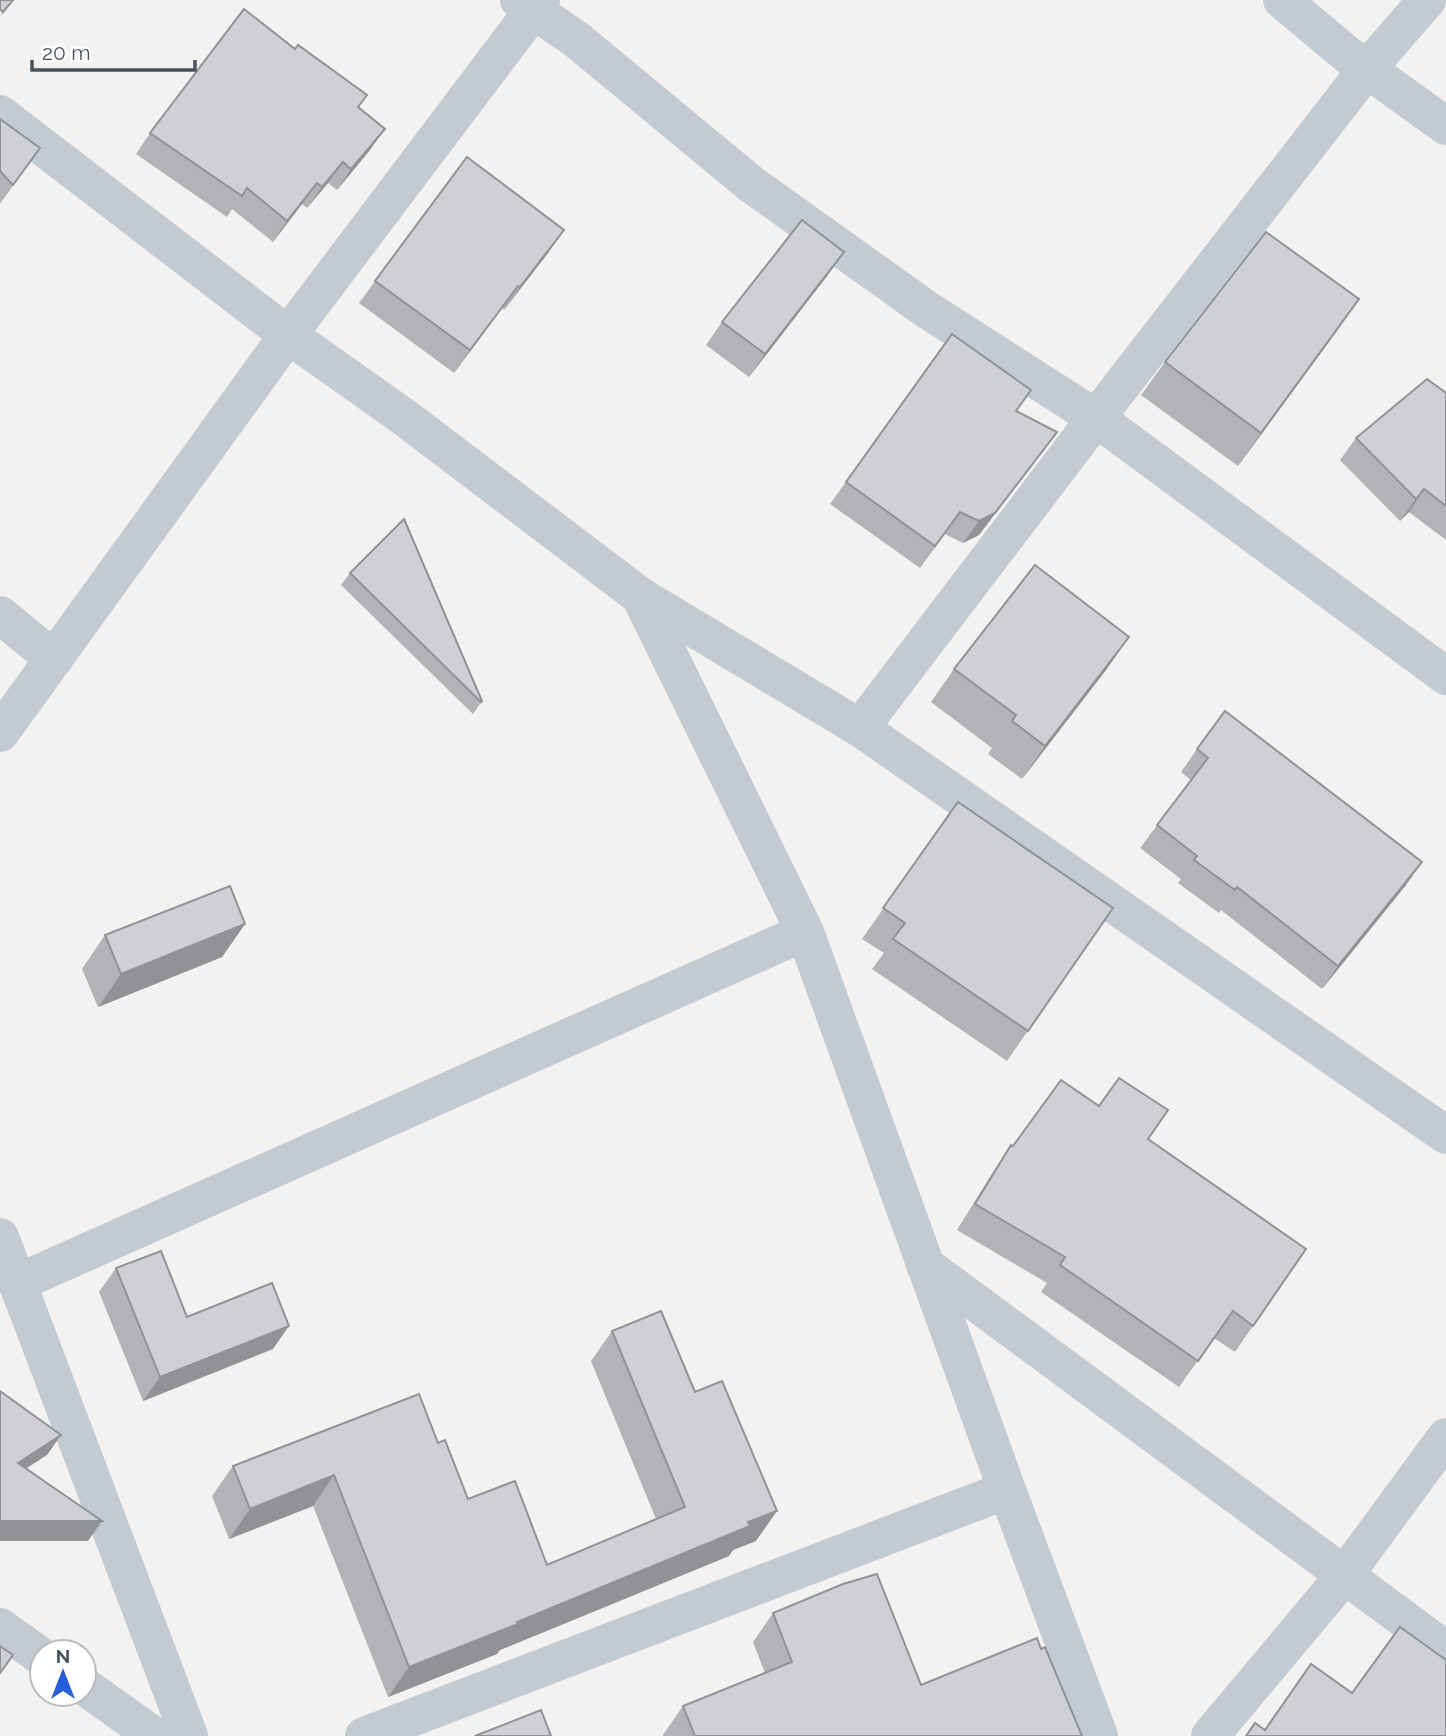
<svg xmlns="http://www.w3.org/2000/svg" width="1446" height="1736" font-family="Raleway,sans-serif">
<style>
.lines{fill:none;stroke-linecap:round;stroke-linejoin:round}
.minor{stroke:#c3cad2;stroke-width:38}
.wall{fill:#b1b3b7}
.shaded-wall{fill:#909295}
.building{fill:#ced0d5;stroke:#909295;stroke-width:2}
</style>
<rect width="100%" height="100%" fill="#f3f2f1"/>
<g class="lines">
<g class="minor">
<path d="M519,0L577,40L751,184L926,309L1096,418L1446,676"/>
<path d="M1282,0L1349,56L1446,126"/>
<path d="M0,114L288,335L404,417L640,596L860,728L1446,1135"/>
<path d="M640,596L805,932L1007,1490L1099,1736"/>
<path d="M0,615L54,659"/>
<path d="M860,728L1096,418L1367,69L1427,0"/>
<path d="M0,733L288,335L541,0"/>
<path d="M0,1237L189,1736"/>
<path d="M925,1265L1446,1650"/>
<path d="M17,1283L805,932"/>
<path d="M0,1627L42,1657"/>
<path d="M84,1686L154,1736"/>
<path d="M364,1736L1007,1490"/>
<path d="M1210,1736L1344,1576L1446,1437"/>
</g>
</g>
<g class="wall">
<path d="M358,107L370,150L337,190L328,183L307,208L302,204L273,242L232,209L227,217L136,154L150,133Z"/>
<path d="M0,119L40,148L0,204Z"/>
<path d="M844,252L827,276L749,377L706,345L722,322Z"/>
<path d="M548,253L504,310L502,308L454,373L359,303L375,281Z"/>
<path d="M1336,332L1238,466L1141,395L1165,362Z"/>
<path d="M952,334L1016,411L1057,432L979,535L963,543L945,534L920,568L830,504Z"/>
<path d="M1446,393V540L1409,512L1400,521L1340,460L1356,438Z"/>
<path d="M350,573L482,701L473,714L341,585Z"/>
<path d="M1129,637L1106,670L1022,779L988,754L992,748L931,702L954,669Z"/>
<path d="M1197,749L1406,885L1322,989L1221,910L1219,913L1178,883L1181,879L1140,848L1191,780L1181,772Z"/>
<path d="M958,802L1113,908L1007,1061L872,969L884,953L862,939Z"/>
<path d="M245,924L222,957L98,1007L82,969L105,935Z"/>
<path d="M1099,1106L1148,1139L1306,1249L1235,1352L1214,1338L1179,1387L1041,1292L1047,1283L957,1230L993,1172L1011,1145L1013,1146Z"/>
<path d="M116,1268L187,1317L273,1349L143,1401L99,1292Z"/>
<path d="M612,1331L756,1541L733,1550L729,1556L500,1650L497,1654L388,1697L313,1506L229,1539L212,1496L233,1466L438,1443L468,1499L547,1565L656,1519L591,1361Z"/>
<path d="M773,1613L921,1685L1041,1649L1082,1736H663V1735L683,1706L765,1673L753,1642Z"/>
</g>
<g class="shaded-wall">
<path d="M13,0H14L0,17L3,12Z"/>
<path d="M385,129L370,150L337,190L351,169Z"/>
<path d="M343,162L328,183L307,208L322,187Z"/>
<path d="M317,183L302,204L273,242L287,221Z"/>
<path d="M564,230L548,253L504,310L520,287Z"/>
<path d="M844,252L827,276L749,377L765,354Z"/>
<path d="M518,286L502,308L454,373L470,350Z"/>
<path d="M1359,299L1336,332L1238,466L1261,433Z"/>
<path d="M1057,432L979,535L963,543L979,521Z"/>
<path d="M1424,489L1409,512L1400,521L1416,499Z"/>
<path d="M1129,637L1106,670L1022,779L1045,746Z"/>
<path d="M1422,862L1406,885L1322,989L1338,966Z"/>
<path d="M245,924L222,957L98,1007L121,974Z"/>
<path d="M289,1326L273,1349L143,1401L160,1377Z"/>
<path d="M61,1435L47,1455L4,1483L18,1463Z"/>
<path d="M334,1475L313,1506L229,1539L250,1509Z"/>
<path d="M777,1511L756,1541L733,1550L729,1556L500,1650L497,1654L388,1697L409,1667L748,1522Z"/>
<path d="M0,1521H102L88,1541H0Z"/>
</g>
<g class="building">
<path d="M0,0H13L3,12L0,9Z"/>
<path d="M244,9L295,49L298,45L367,95L358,107L385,129L351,169L343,162L322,187L317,183L287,221L247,188L242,196L150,133Z"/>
<path d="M0,119L40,148L13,185L0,171Z"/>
<path d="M467,157L564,230L520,287L518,286L470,350L375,281Z"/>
<path d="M802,220L844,252L765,354L722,322Z"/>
<path d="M1266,232L1359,299L1261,433L1165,362Z"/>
<path d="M952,334L1031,390L1016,411L1057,432L995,513L979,521L960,512L935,546L846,482Z"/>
<path d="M1427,379L1446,393V506L1424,489L1416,499L1356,438Z"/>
<path d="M404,519L482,701L481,702L350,573Z"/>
<path d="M1035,565L1129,637L1045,746L1012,721L1016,715L954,669Z"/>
<path d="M1225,711L1422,862L1338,966L1237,887L1235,890L1194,860L1197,856L1157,825L1208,758L1197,749Z"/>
<path d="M958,802L1113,908L1028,1031L893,939L905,923L883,908Z"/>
<path d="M230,886L245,924L121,974L105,935Z"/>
<path d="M1119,1078L1168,1110L1148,1139L1306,1249L1253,1326L1233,1311L1198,1361L1060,1265L1065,1257L975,1204L1011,1145L1013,1146L1061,1080L1099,1106Z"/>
<path d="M161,1251L187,1317L272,1283L289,1326L160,1377L116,1268Z"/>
<path d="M661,1311L695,1392L722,1381L777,1511L748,1522L750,1526L517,1622L518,1624L409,1667L334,1475L250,1509L233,1466L419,1394L438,1443L445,1440L468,1499L515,1481L547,1565L685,1507L612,1331Z"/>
<path d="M0,1391L61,1435L18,1463L102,1521H0Z"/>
<path d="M877,1574L921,1685L1037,1638L1041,1649L1045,1647L1082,1736H695L683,1706L792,1662L773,1613L843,1584Z"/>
<path d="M1400,1627L1446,1660V1736H1246L1255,1723L1265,1730L1311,1664L1352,1693Z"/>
<path d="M0,1646L13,1655L0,1673Z"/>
<path d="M541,1710L551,1736H475Z"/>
</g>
<g transform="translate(63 1673)"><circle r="33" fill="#ffffff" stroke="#b7babe" stroke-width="2"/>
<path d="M0-5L12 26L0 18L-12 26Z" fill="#265ed9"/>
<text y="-10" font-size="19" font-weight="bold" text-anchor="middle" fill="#4a525d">N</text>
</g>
<path d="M32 60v10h163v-10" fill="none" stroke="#4a525d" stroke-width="3.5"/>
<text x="42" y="60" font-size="21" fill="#4a525d" stroke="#ffffff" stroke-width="5" paint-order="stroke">20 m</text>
</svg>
